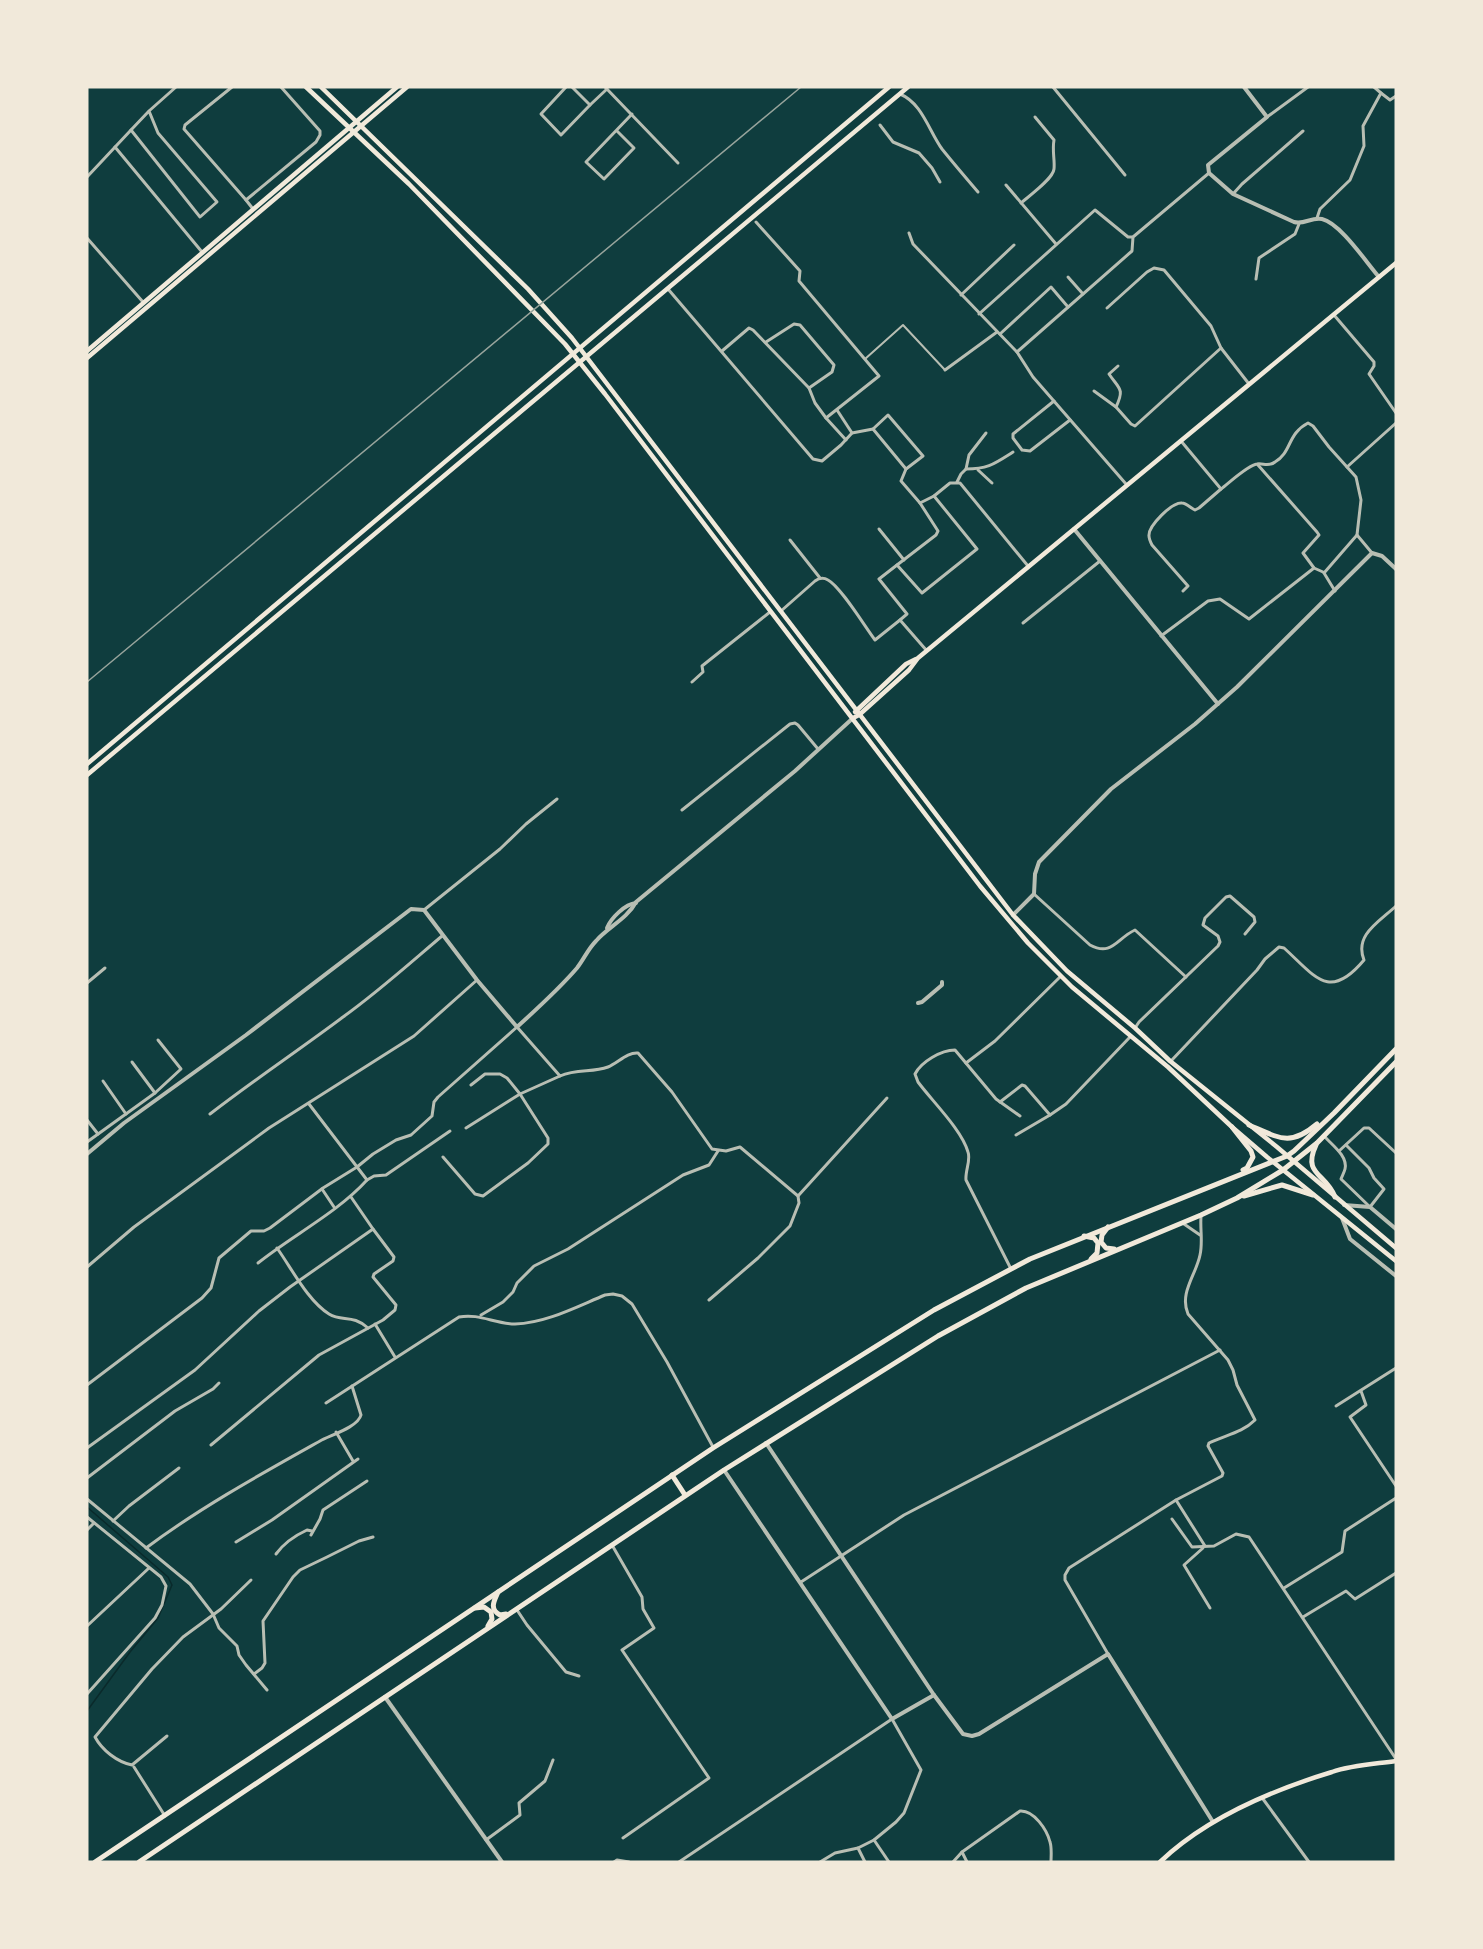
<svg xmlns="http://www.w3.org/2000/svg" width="1483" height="1949" font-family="'Times New Roman',serif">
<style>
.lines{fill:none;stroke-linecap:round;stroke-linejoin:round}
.stream{stroke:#0a2a2b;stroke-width:1.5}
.pedestrian{stroke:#b8beb3;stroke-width:2}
.minor{stroke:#b8beb3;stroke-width:3}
.tertiary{stroke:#b8beb3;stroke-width:4}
.secondary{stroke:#f1e9da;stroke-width:4.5}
.primary{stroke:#f1e9da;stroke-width:4.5}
.trunk{stroke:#f1e9da;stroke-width:5}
.rail{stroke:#97a49c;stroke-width:1.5}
</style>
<rect width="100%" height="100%" fill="#0f3d3e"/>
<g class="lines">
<path class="stream" d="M87,1507L168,1577L172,1585L158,1618L130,1652L87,1711"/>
<path class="pedestrian" d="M865,359L903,325L945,370"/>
<g class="minor">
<path d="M232,87L185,125L184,129L246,200"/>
<path d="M566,87L541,114L561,135L590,105L572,87"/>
<path d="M605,87L678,163"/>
<path d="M1053,87L1125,175"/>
<path d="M1374,87L1381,93"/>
<path d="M900,94C922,103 929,131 942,149C954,164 966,178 978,192"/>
<path d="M590,105L607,89"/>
<path d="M149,111L158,133L217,202L200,217L131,130L149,111L176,87"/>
<path d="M1267,117L1308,87"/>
<path d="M880,125L893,142L919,153L932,168L940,182"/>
<path d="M617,131L634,148L604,179L586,162L632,114"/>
<path d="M115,147L202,252"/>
<path d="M87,177L131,130"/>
<path d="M1006,185L1056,244"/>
<path d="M1233,194L1242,184L1303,131"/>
<path d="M1021,203C1029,196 1053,179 1054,169C1055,160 1052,151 1054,140L1035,117"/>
<path d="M253,209L246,200L316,142L320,135V131L281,87"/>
<path d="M1317,218L1320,209L1350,180L1364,146L1363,126L1381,93L1390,100L1396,96"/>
<path d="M756,222L800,271L799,281L879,376L826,418L846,440"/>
<path d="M909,233L913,244L1017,352L1033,377L1126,484"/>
<path d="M87,238L143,302"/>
<path d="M1068,277L1083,294"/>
<path d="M1256,279L1259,258L1295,234L1299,224"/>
<path d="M668,289L813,459L822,461L841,445L852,433L873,429L888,415L923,456L906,469L901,481L920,503L934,496L950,483H960L1028,566"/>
<path d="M961,295L1014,245"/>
<path d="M1107,308L1147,272L1154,268L1164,270L1211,326L1221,348L1249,384"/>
<path d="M979,314L1095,210L1128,237H1132"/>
<path d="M1334,315L1374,362V366L1369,374L1396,413"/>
<path d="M1000,334L1051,287L1068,307"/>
<path d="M766,342L794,324L800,325L834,365L832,372L809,388"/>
<path d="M722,351L749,328L753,330L809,388L815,403L826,418"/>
<path d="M1017,352L1132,251L1133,237L1209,173"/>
<path d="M945,370L997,332"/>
<path d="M1094,391L1116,407L1131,424L1135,426L1221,348"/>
<path d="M1054,401L1013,434V438L1022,450L1030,451L1070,420"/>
<path d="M1116,407C1125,388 1119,389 1109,374L1118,366"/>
<path d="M837,410L852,433"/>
<path d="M873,429L906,469"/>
<path d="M1181,441L1221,489L1199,508L1195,510C1191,508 1186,503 1182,503C1172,502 1148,526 1149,536C1149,538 1151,543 1152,545L1188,586L1183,591"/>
<path d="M1258,465L1317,532L1319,535L1303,553L1314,568L1323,572"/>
<path d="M1347,467L1396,423"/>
<path d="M966,469L969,455L986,433"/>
<path d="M978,470L992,483"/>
<path d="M957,482L961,474L966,469C988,469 994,464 1013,452"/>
<path d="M1221,489C1229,483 1248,465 1257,464C1263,463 1269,467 1275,462C1292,452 1287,434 1308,423L1313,426L1329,447L1356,477L1361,500L1357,535L1324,573L1335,591"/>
<path d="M879,529L904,560"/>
<path d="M1357,535L1372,553"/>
<path d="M790,540L820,578"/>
<path d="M897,565L936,535L938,531L920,503"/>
<path d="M781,611L815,581C819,578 823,577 828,580C841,587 865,627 875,640L900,620L927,651"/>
<path d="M900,620L907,614L879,579L897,565L922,593L977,549L934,496"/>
<path d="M1023,623L1100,561"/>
<path d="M1161,636L1208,601L1220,599L1249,619L1314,568"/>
<path d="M692,682L703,672L702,666L770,612"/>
<path d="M682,810L790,724L795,723L798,725L818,749"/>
<path d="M1034,894L1090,945C1112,957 1117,938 1135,930L1186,977"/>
<path d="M424,910L500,849L526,824L557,799"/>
<path d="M87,983L105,968"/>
<path d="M1135,1028L1139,1022L1218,946L1220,942L1218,936L1203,925L1205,918L1226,897L1230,896L1254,917L1255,922L1245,934"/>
<path d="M1171,1061L1257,970L1265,959L1279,947L1284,948C1315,976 1329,1002 1364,960C1354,935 1379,922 1396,906"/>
<path d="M132,1062L155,1093"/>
<path d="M966,1063L995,1041L1061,976"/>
<path d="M103,1081L126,1114"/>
<path d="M1000,1102L1022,1085L1025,1086L1050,1115L1066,1104L1130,1037"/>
<path d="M210,1114C254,1080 299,1050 343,1017C378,992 410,963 442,936"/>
<path d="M87,1120L98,1134"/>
<path d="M466,1128L520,1094L560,1076"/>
<path d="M1016,1135L1050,1115"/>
<path d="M1324,1136C1332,1145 1348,1156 1345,1169C1344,1173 1342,1176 1341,1179L1370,1207L1384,1189L1374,1178L1369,1168L1346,1145"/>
<path d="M87,1142L155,1093L181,1069L158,1040"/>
<path d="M1339,1151L1364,1128H1369L1396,1153"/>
<path d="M443,1157L475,1194L483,1196L528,1163L548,1144V1138L520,1094L507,1078L500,1074H485L471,1085"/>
<path d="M367,1180L374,1176L386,1175L450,1131"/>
<path d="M322,1189L334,1207"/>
<path d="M798,1196L887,1098"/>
<path d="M351,1197L373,1229"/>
<path d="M1201,1217C1200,1229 1203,1242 1200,1255C1196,1275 1179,1293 1188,1314L1228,1360L1233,1370L1237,1385L1255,1420C1242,1433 1225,1435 1209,1443L1208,1446L1223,1473L1222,1476L1176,1500L1205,1546"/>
<path d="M1184,1224L1200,1235"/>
<path d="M277,1248C292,1269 308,1301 329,1314C342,1322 353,1314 368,1328"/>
<path d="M258,1263C293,1235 337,1213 367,1180L309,1104"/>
<path d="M87,1267L134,1227L269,1128L414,1036L477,980"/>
<path d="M1011,1269L966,1180C965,1171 971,1160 968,1152C962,1130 932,1101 918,1082L915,1074C921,1062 941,1050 955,1050L996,1099L1020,1116"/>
<path d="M481,1315L503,1302L513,1292L517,1283L534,1266L568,1249L683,1175L709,1165L718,1151"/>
<path d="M375,1324L395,1357"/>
<path d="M87,1385L202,1298L211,1288L219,1258L251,1231H264L270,1228L323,1188L357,1167L373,1154L396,1140L411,1135L432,1116L434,1102L438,1097L517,1027L560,1076C577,1068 592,1073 608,1067C618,1063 627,1052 638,1053L672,1092L712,1149L726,1151L740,1147L798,1196L799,1203L790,1226L758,1258L709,1300"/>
<path d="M1361,1391L1366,1405L1350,1417L1396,1486"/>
<path d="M326,1403L459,1317C479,1313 495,1324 515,1324C546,1323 576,1307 605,1295L613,1294L622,1296L632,1304L667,1362L713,1447"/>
<path d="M1336,1406L1396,1368"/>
<path d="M336,1432L353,1461"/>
<path d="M87,1448L195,1370L259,1311L290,1287L373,1229L394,1257L393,1261L374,1274L373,1277L396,1305L395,1310L383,1320L319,1355L211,1445"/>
<path d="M87,1478L175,1411L213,1389L219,1383"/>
<path d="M87,1499L190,1584L213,1614L219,1628L237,1646L239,1655L246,1665L267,1690"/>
<path d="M87,1517L161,1577L166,1586L162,1605L155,1618L87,1694"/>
<path d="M1172,1519L1192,1547L1214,1546L1236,1534L1249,1537L1396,1759"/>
<path d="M113,1521L129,1506L179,1468"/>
<path d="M87,1530L94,1523"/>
<path d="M311,1535L320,1519L323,1510L367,1481"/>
<path d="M236,1542L272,1520L358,1459"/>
<path d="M612,1545L642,1597L643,1609L654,1628L622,1650L709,1778L623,1838"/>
<path d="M146,1548C201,1507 261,1474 320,1441C331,1435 358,1427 361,1415L352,1386"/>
<path d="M1203,1548L1184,1565L1210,1608"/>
<path d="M276,1554C284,1543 294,1536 307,1530L312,1531"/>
<path d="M801,1582L904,1515L1220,1350"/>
<path d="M1284,1588L1342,1552L1345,1531L1396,1498"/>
<path d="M517,1610L527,1625L566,1672L579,1676"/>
<path d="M1303,1617L1346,1591L1355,1599L1396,1573"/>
<path d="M87,1626L149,1568"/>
<path d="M1108,1654L1065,1580V1575L1069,1568L1176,1500"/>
<path d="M254,1674L262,1668L265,1663L263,1621L293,1577L300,1570L327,1557L359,1541L373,1537"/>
<path d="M167,1736L132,1765C117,1762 102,1750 95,1737L152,1669L183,1637L221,1609L251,1580"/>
<path d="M134,1767L165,1816"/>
<path d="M1263,1799L1309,1862"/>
<path d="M486,1840L520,1815L519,1803L545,1781L553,1760"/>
<path d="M874,1840L889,1862"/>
<path d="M858,1848L865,1862"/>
<path d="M614,1862L617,1860L629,1862"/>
<path d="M679,1862L892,1719L921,1770L904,1813L896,1822L874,1840L858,1848L835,1853L820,1862"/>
<path d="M953,1862L962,1852"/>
<path d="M967,1862L962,1852L1020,1811C1034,1810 1047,1830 1050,1842C1052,1848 1051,1856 1051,1862"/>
</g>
<g class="tertiary">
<path d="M1244,87L1267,117L1208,165L1209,173L1233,194L1294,222C1304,225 1311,217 1322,219C1340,223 1366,262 1379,277"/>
<path d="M1074,529L1218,704"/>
<path d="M1013,915L1034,894L1035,874L1039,862L1111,789L1195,724L1237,687L1372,553L1382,556L1396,569"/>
<path d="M607,928C611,918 625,904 636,903"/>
<path d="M918,1003L922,1002L942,985V982"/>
<path d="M87,1154L124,1123L246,1035L411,909L424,910L477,980L517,1027C538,1008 559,989 577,968C584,959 588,949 596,941C608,927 627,919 636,902L795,771L853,718"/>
<path d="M1344,1205L1370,1207L1396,1229"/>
<path d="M1342,1218L1350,1239L1396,1276"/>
<path d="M766,1443L934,1695L963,1734L972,1736L979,1734L1108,1654L1213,1822"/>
<path d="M724,1470L892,1719L934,1695"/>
<path d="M385,1697L502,1862"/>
</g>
<g class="secondary">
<path d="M87,351L397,87"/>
<path d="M87,358L407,87"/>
<path d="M855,712L906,664L916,659"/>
<path d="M853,718L859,715L909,670L918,658L1396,263"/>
</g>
<g class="primary">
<path d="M306,87L409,184L565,344L605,394L980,886L1028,943L1072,987L1168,1067L1232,1127L1267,1157L1396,1261"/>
<path d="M321,87L528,289L572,338L1013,915L1067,971L1135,1028L1170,1061L1277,1147L1396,1248"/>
<path d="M87,764L889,87"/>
<path d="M87,775L908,87"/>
<path d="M1160,1862C1205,1819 1273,1790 1332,1772C1352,1765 1375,1764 1396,1761"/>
</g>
<g class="trunk">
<path d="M1249,1125C1279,1138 1290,1147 1317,1124"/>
<path d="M1232,1127L1251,1151L1253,1157L1247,1168L1243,1170"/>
<path d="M1316,1145C1302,1175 1326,1173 1335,1197"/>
<path d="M1244,1196L1282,1185L1313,1195"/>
<path d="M1108,1227L1102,1235L1101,1242L1106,1248L1114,1249"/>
<path d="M1084,1236L1094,1238L1098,1243L1097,1253L1091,1259"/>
<path d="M672,1475L685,1495"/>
<path d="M498,1592C494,1601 489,1609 500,1615L506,1614"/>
<path d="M475,1608L484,1607L491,1612L492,1619L488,1626"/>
<path d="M95,1862L713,1448L934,1310L1030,1259L1287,1156L1294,1151L1334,1113L1396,1049"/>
<path d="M139,1862L724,1470L938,1336L1026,1288L1201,1215L1237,1198L1283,1170L1317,1143L1396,1062"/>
</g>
<path class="rail" d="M87,682L801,87"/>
</g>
<rect width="1483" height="1949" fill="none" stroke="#f1e9da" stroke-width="177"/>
</svg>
